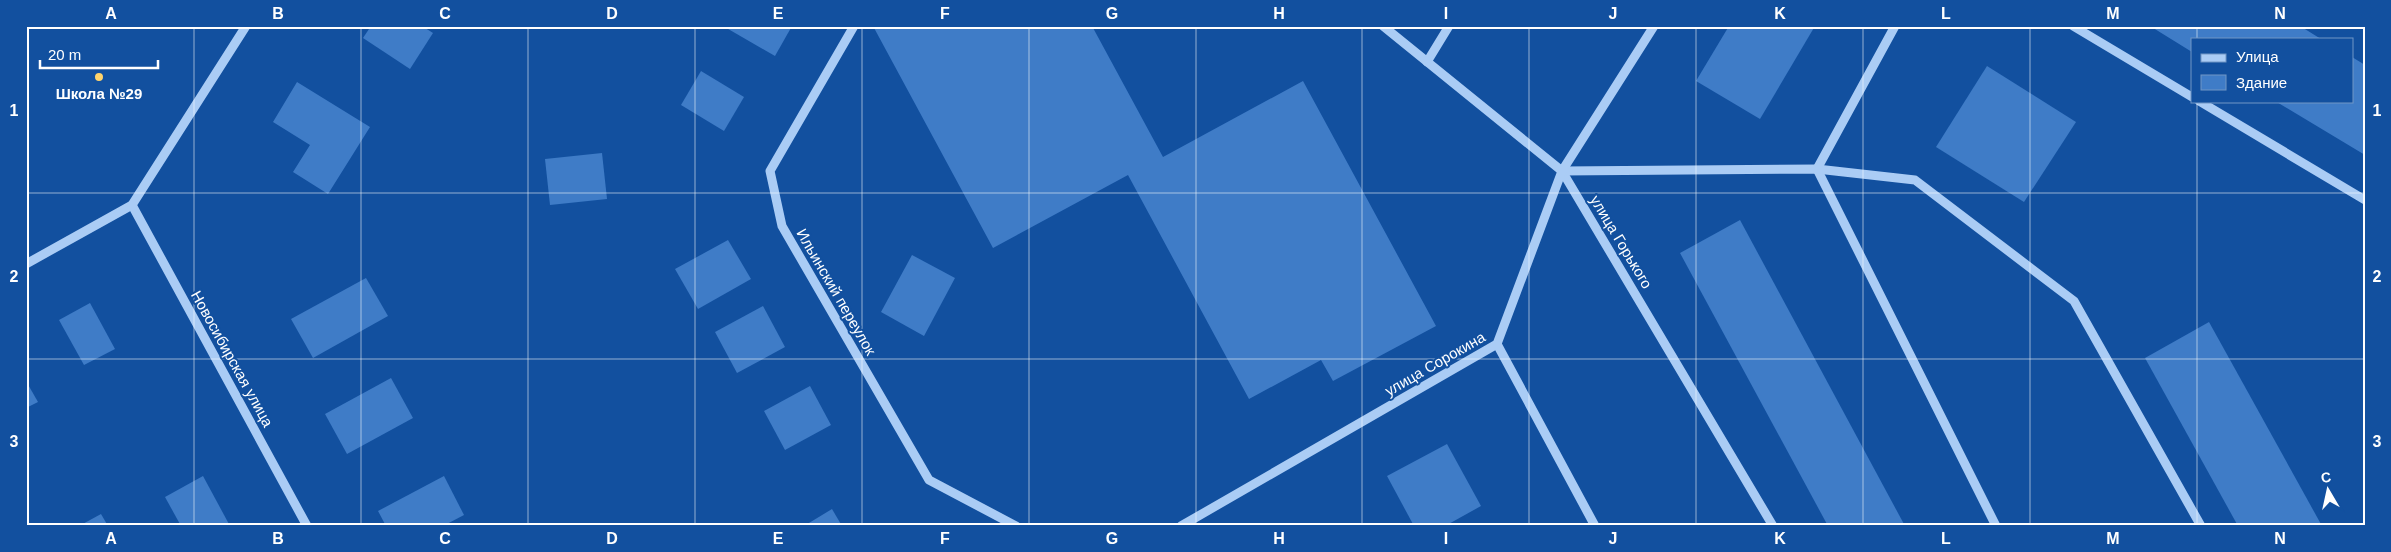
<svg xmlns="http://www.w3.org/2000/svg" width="2391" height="552" font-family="Helvetica,sans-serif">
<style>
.building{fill:#3f7cc7}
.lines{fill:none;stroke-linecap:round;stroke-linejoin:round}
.minor{stroke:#aaccf5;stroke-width:9}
.grid{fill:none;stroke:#fff;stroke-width:1;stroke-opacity:0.55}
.poi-dot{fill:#ffd46d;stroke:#12509f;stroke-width:2}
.labels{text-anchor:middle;stroke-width:4;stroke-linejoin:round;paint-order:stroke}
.poi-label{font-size:15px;font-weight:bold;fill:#fff;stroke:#12509f}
.street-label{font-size:15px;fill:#fff;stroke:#12509f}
.neatline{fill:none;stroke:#fff;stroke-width:2}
.grid-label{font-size:16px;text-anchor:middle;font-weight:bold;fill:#fff}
</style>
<rect width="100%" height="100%" fill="#12509f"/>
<g class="building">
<path d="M371,26H422L433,33L410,69L363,38Z"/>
<path d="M723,26H792L775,56Z"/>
<path d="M873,26H1092L1163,157L1303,81L1436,326L1333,381L1321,360L1249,399L1128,175L993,248Z"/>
<path d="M1729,26H1815L1760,119L1696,81Z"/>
<path d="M2150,26H2300L2321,39H2192V52Z"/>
<path d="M2352,57L2365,65V155L2275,101H2352Z"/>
<path d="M1987,66L2076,122L2024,202L1936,147Z"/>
<path d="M701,71L744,97L724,131L681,105Z"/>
<path d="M297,82L370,127L328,194L293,172L310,145L273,122Z"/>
<path d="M602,153L607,199L550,205L545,159Z"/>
<path d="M1740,220L1905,526H1828L1680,253Z"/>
<path d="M728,240L751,279L698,309L675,269Z"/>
<path d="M912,255L955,278L924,336L881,312Z"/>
<path d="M366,278L388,316L313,358L291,319Z"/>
<path d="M90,303L115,349L84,365L59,320Z"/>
<path d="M763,306L785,347L737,373L715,332Z"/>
<path d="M2209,322L2322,526H2238L2145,358Z"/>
<path d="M391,378L413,418L347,454L325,414Z"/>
<path d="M26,381L38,402L26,408Z"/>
<path d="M810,386L831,425L785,450L764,411Z"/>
<path d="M1447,444L1481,506L1445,526H1414L1387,476Z"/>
<path d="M203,476L230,526H181L165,497Z"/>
<path d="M444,476L464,515L443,526H386L378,511Z"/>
<path d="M832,509L842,526H804Z"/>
<path d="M101,514L108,526H79Z"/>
</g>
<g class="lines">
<g class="minor">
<path d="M854,26L770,171L782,226L929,480L1016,526"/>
<path d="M1383,26L1562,171L1773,526"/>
<path d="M1895,26L1817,169L1996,526"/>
<path d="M2073,26L2192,97"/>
<path d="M1427,62L1449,26"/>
<path d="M2199,101L2365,200"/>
<path d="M1562,171L1817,169L1915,180L2074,301L2201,526"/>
<path d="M132,205L307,526"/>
<path d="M26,264L132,205L246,26"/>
<path d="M1497,344L1595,526"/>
<path d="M1181,526L1497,344L1562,171L1654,26"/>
</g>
</g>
<path class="grid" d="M194,26V526M361,26V526M528,26V526M695,26V526M862,26V526M1029,26V526M1196,26V526M1362,26V526M1529,26V526M1696,26V526M1863,26V526M2030,26V526M2197,26V39M2197,101V526M26,193H2365M26,359H2365"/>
<circle class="poi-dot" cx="99" cy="77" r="5"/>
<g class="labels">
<g class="poi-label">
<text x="99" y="99">Школа №29</text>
</g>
<g class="street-label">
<text transform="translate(1621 242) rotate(59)" y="5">улица Горького</text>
<text transform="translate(836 292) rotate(60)" y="5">Ильинский переулок</text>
<text transform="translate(232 359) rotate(61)" y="5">Новосибирская улица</text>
<text transform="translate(1435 364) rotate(-30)" y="5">улица Сорокина</text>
</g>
</g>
<rect width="2391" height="552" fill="none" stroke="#12509f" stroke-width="55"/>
<rect x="2191" y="38" width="162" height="65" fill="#12509f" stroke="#7196c5"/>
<rect x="2201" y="54" width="25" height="8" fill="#aaccf5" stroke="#7196c5"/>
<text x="2236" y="62" font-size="15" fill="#ffffff">Улица</text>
<rect x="2201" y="75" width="25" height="15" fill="#3f7cc7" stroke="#7196c5"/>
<text x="2236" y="88" font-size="15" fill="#ffffff">Здание</text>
<g transform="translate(2328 490) rotate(351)" stroke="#12509f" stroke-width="4" paint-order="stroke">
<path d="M0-4L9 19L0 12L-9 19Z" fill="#ffffff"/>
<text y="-8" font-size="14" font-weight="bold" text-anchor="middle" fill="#ffffff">С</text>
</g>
<path d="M40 60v8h118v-8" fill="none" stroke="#ffffff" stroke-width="2.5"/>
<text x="48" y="60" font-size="15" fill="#ffffff" stroke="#12509f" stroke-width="4" paint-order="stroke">20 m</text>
<rect x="28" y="28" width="2336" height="496" class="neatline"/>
<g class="grid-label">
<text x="111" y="19">A</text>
<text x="278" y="19">B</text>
<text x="445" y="19">C</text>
<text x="612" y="19">D</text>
<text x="778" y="19">E</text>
<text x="945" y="19">F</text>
<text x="1112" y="19">G</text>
<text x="1279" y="19">H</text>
<text x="1446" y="19">I</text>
<text x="1613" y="19">J</text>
<text x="1780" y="19">K</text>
<text x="1946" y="19">L</text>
<text x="2113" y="19">M</text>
<text x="2280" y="19">N</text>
<text x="14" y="116">1</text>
<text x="2377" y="116">1</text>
<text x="14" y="282">2</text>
<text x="2377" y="282">2</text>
<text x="14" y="447">3</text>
<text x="2377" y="447">3</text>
<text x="111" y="544">A</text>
<text x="278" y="544">B</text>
<text x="445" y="544">C</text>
<text x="612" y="544">D</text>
<text x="778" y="544">E</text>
<text x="945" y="544">F</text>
<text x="1112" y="544">G</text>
<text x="1279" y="544">H</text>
<text x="1446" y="544">I</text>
<text x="1613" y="544">J</text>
<text x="1780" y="544">K</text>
<text x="1946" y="544">L</text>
<text x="2113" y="544">M</text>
<text x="2280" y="544">N</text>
</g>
</svg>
